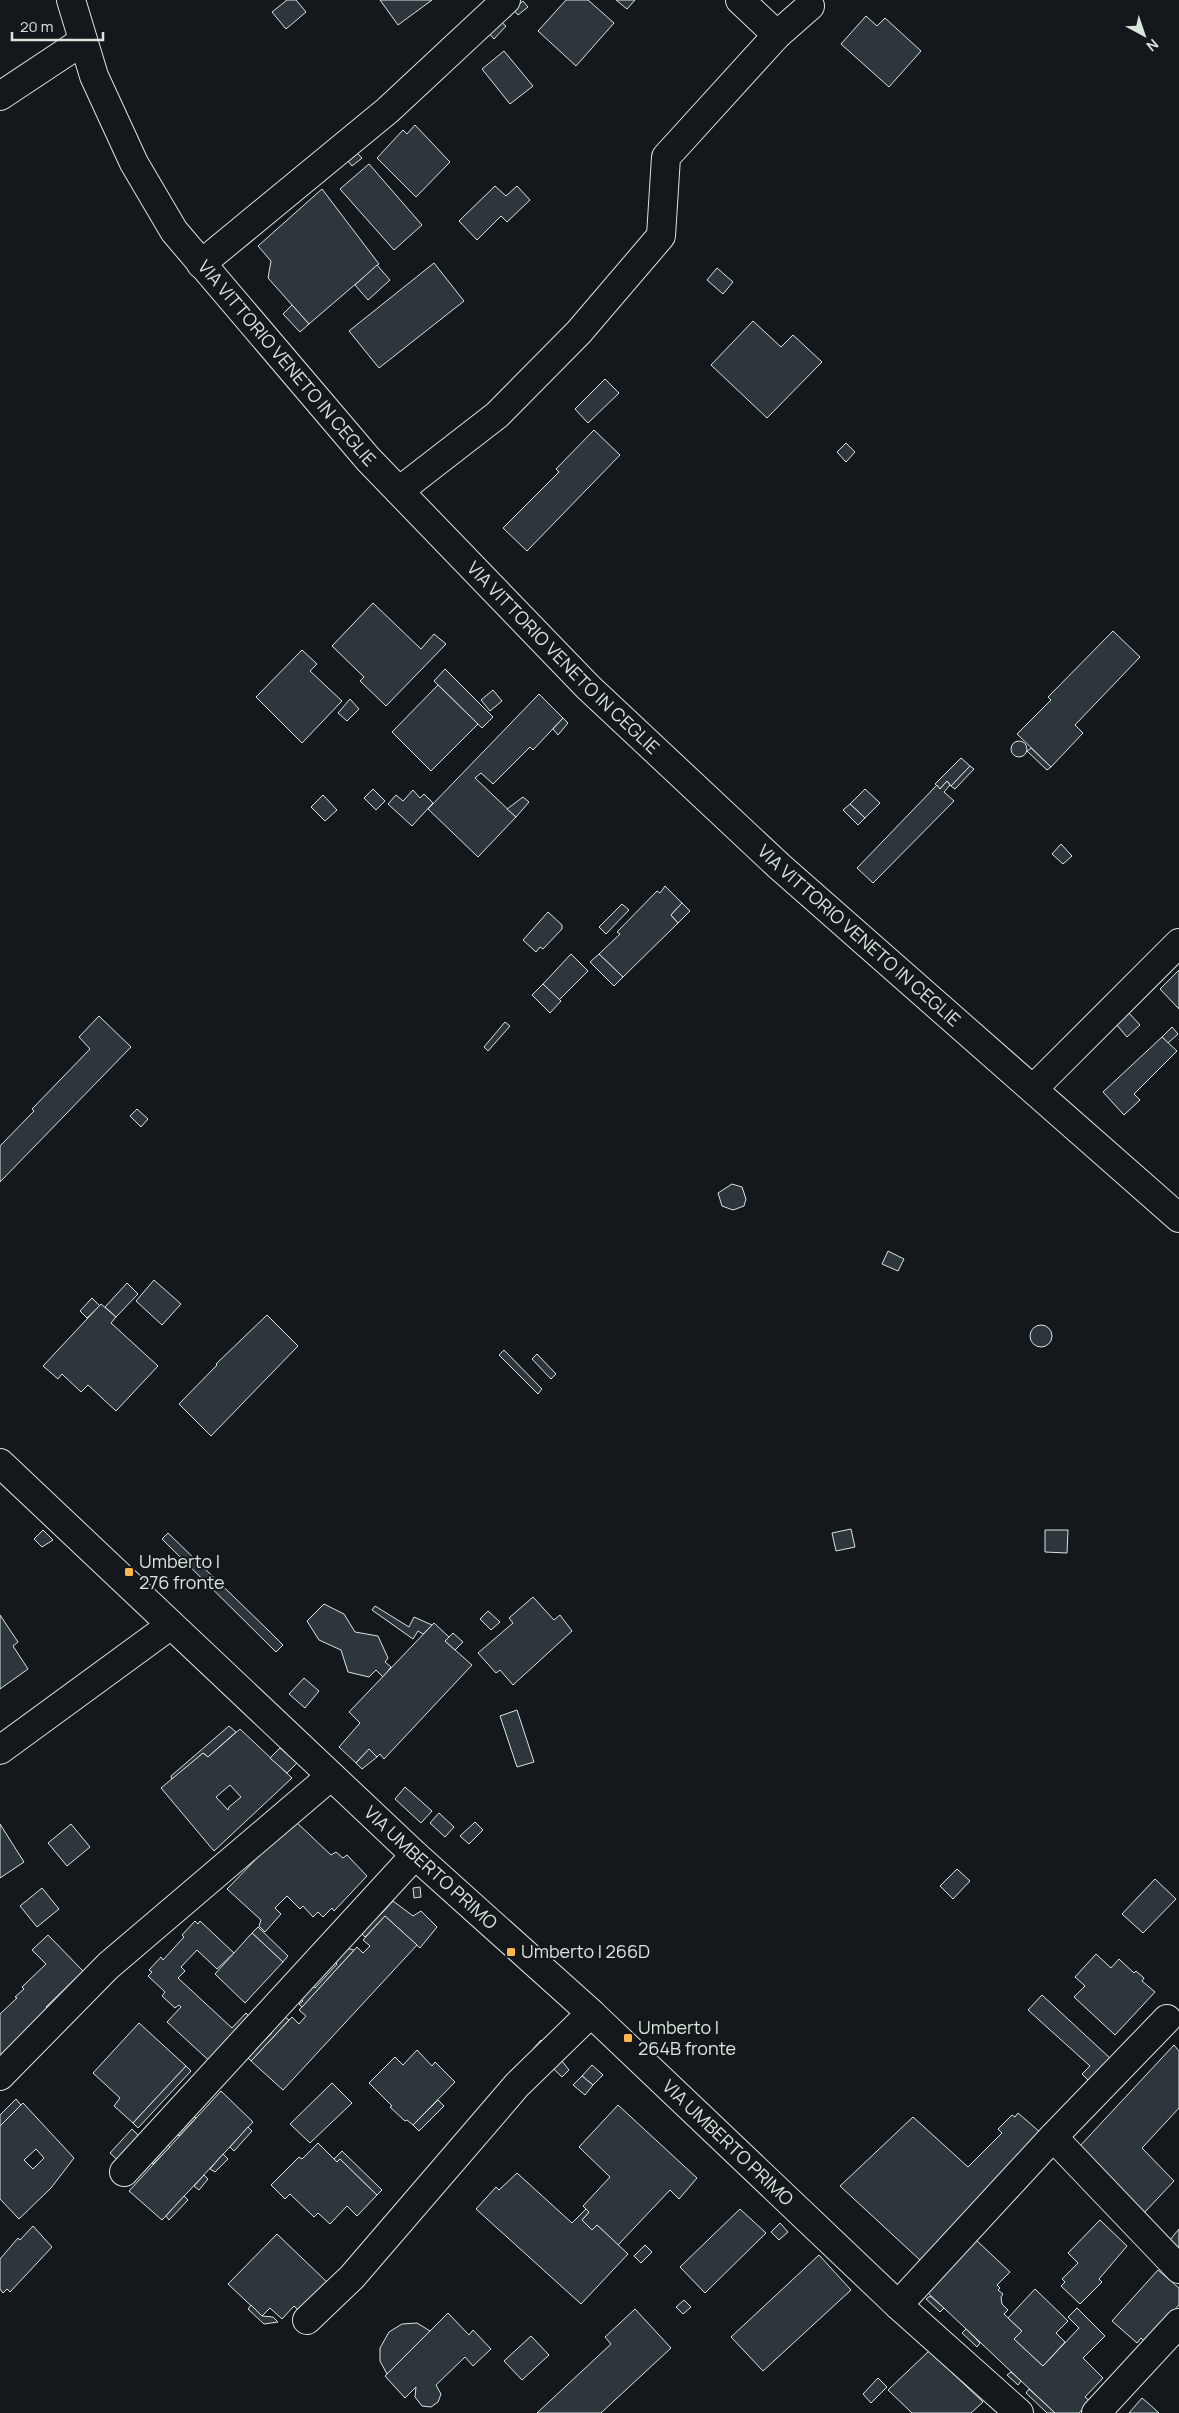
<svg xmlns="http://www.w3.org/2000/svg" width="1179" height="2413" font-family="Manrope,sans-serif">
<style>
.building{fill:#2c363c;stroke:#d8e6dc;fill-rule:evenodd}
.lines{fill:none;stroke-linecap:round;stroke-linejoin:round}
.minor-casing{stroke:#d8e6dc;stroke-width:30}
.major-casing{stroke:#d8e6dc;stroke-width:30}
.minor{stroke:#14181c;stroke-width:28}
.major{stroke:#14181c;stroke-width:28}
.poi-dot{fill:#ffb74d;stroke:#14181c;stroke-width:2}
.labels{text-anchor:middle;stroke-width:4;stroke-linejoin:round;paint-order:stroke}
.street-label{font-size:18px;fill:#d8e6dc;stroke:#14181c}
.poi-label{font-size:18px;fill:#d8e6dc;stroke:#14181c;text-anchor:start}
</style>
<rect width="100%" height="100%" fill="#14181c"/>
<g class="building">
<path d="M287,0H296L306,12L286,29L272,12Z"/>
<path d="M380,0H432L398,25Z"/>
<path d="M566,0H588L614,23L576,66L538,31Z"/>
<path d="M616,0H635L627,9Z"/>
<path d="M523,1L528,7L518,15L513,9Z"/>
<path d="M866,16L877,26L885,18L921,51L889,87L841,44Z"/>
<path d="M501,22L506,26L494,39L489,33Z"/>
<path d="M504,51L533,86L510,104L482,69Z"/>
<path d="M415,125L450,162L416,197L377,158L403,130L407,134Z"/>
<path d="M357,153L362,158L352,166L348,161Z"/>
<path d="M369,164L422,225L394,250L340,189Z"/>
<path d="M495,186L506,196L517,186L530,200L507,222L501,216L477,240L459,221Z"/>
<path d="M322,189L379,264L309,324L268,278L271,261L258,246Z"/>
<path d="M434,263L464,301L379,368L349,331Z"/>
<path d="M377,265L390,280L368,300L355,285Z"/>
<path d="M717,268L733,282L723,294L707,280Z"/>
<path d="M292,305L309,324L300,332L283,314Z"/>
<path d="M753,321L781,347L793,335L822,362L767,418L711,365Z"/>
<path d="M605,379L619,393L588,423L575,409Z"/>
<path d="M594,430L620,455L527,551L503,528L559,472L556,469Z"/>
<path d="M846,443L855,452L846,462L837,452Z"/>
<path d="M373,603L421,649L434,634L446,644L386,706L360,681L364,677L332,646Z"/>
<path d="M1113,631L1140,657L1075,725L1083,733L1051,767L1017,734L1051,700L1048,697Z"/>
<path d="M302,650L317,664L310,671L342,701L302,743L256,697Z"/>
<path d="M445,669L493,717L482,728L434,681Z"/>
<path d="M438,685L478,724L431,771L392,732Z"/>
<path d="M493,690L502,701L490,711L481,700Z"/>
<path d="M539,694L563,718L533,750L530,747L493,784L481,773L475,778L516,817L478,857L428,809Z"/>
<path d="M350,699L359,709L347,721L338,713Z"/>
<path d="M563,718L568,723L558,735L553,729Z"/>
<circle cx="1019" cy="749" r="8"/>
<path d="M1031,748L1051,767L1047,770L1027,751Z"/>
<path d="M961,758L970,766L951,786L947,781L940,789L935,784Z"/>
<path d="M970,766L974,769L955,789L951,786Z"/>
<path d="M947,781L950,785L944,792L954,801L873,883L857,868L937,785L940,789Z"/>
<path d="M373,789L385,801L376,810L364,798Z"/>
<path d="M865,789L880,803L865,818L850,804Z"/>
<path d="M413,790L420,798L424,794L433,803L412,826L388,804L396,795L403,801Z"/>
<path d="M323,795L337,810L325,821L311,807Z"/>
<path d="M523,797L529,802L516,817L507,809Z"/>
<path d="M850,804L865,818L858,825L843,810Z"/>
<path d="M1061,844L1072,856L1063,864L1052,854Z"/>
<path d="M665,886L682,903L671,915L678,923L623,977L599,954L620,934L617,932L657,891L660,893Z"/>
<path d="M682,903L690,911L678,923L671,915Z"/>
<path d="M622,904L629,910L606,934L599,927Z"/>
<path d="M548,912L562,925V929L543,949L540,947L536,952L523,940Z"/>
<path d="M571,954L588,971L559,1000L543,984Z"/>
<path d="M599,954L623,977L614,986L590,962Z"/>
<path d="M1179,970V1009L1160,989Z"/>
<path d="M543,984L561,1001L550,1013L532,995Z"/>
<path d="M1129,1013L1140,1025L1127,1037L1116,1024Z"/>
<path d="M99,1016L131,1047L0,1182V1146L34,1111L32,1109L90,1049L79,1037Z"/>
<path d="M505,1022L510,1026L488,1051L484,1047Z"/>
<path d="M1172,1027L1178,1034L1168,1043L1162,1037Z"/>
<path d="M1162,1037L1177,1051L1134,1094L1140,1100L1124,1115L1103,1092Z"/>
<path d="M137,1109L148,1119L141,1127L130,1116Z"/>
<path d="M732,1184L742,1187L746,1199L744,1206L733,1210L722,1206L718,1193Z"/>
<path d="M888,1251L904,1259L898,1271L882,1264Z"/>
<path d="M154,1280L181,1304L162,1325L136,1301Z"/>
<path d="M127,1283L138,1294L116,1317L105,1307Z"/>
<path d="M92,1298L100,1306L87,1318L80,1311Z"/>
<path d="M101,1304L116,1317L111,1323L158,1366L116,1411L88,1385L81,1392L62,1374L58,1379L43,1366Z"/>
<path d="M267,1315L298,1346L211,1436L179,1404L217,1365L216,1364Z"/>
<circle cx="1041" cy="1336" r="11"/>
<path d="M504,1350L542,1389L538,1394L499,1355Z"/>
<path d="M537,1354L556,1374L551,1379L532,1359Z"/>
<path d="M851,1529L855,1547L836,1551L832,1533Z"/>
<path d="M43,1530L53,1540L42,1547L34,1539Z"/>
<path d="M1045,1530H1068L1067,1553L1045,1552Z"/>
<path d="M168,1533L269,1631L283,1645L276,1652L162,1539Z"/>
<path d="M533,1597L554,1620L560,1615L572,1631L513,1685L500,1670L496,1673L478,1653L513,1623L509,1618Z"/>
<path d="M324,1604L344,1614L355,1632L378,1636L388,1658L385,1662L391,1667L383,1677L376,1670L369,1677L348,1672L341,1650L319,1640L307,1621Z"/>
<path d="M375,1606L409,1627L414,1617L432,1625L423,1634L418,1631L413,1639L372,1610Z"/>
<path d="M488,1611L500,1622L491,1630L480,1619Z"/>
<path d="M0,1615L18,1642L13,1646L28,1669L0,1689Z"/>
<path d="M434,1623L449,1637L445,1641L472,1665L384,1759L380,1754L377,1757L369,1749L356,1763L339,1747L360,1723L349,1712Z"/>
<path d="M453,1633L463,1642L455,1650L445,1641Z"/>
<path d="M304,1678L319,1691L305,1708L289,1694Z"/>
<path d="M517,1710L534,1762L517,1767L500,1716Z"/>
<path d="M229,1726L236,1732L208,1757L203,1753L172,1780L171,1776Z"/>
<path d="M240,1729L292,1778L214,1851L161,1788L203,1753L208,1757ZM230,1785L241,1797L229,1807L228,1810L216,1797Z"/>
<path d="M280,1748L297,1763L287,1773L270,1758Z"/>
<path d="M369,1749L377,1757L362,1769L356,1763Z"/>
<path d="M405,1787L432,1811L421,1823L395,1799Z"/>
<path d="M439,1813L454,1827L445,1837L430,1823Z"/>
<path d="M294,1820L331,1855L336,1852L343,1858L347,1855L367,1876L334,1911L332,1908L323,1917L318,1912L313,1917L303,1906L300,1909L287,1896L275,1908L281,1914L265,1932L259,1926L261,1920L227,1889Z"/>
<path d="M475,1822L483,1830L469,1844L460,1836Z"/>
<path d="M0,1824L24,1862L0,1878Z"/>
<path d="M71,1824L90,1847L67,1866L48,1843Z"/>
<path d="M957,1869L970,1881L953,1899L940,1886Z"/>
<path d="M1155,1879L1176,1899L1143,1933L1122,1914Z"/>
<path d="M420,1887L421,1897L414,1898L413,1888Z"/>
<path d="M42,1888L59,1909L37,1927L20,1906Z"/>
<path d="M393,1901L413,1916L421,1911L437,1927L420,1948L385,1916L365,1937L362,1934L379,1912L381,1914Z"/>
<path d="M385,1916L417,1945L283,2090L251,2061L292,2017L299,2024L306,2016L299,2010L357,1947L363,1953L370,1946L363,1940Z"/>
<path d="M195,1921L198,1924L200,1921L234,1953L217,1969L197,1950L181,1967L185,1971L178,1978L232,2028L246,2013L255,2022L215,2066L167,2022L181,2007L179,2005L175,2008L162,1996L165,1992L148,1976L152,1972L149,1970L161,1957L163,1960L184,1937L182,1935Z"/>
<path d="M258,1927L288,1956L283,1962L252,1933Z"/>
<path d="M252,1933L283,1962L245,2003L215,1974Z"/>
<path d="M48,1935L83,1971L46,2007L50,2011L2,2057L0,2055V2014L17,1998L15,1997L24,1989L22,1987L46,1964L32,1950Z"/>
<path d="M346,1948L354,1950L302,2007L299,2004L303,2001L299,1998L311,1985L315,1988L337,1964L334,1961Z"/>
<path d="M1096,1954L1111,1968L1119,1959L1134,1973L1136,1971L1144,1978L1142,1981L1155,1992L1115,2035L1074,1997L1085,1986L1075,1977Z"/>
<path d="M1042,1995L1111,2059L1090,2082L1082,2074L1090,2066L1028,2010Z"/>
<path d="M285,2017L289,2020L251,2061L248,2058L260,2041L262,2043L272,2033L269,2030Z"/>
<path d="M139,2023L186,2066L133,2123L114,2106L120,2098L93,2073Z"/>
<path d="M541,2040L550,2053L562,2054V2061L569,2070L562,2077L533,2049Z"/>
<path d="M1174,2045L1179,2051V2108L1142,2148L1174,2181L1143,2214L1078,2148Z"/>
<path d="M417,2050L432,2066L435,2062L455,2082L413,2125L407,2120L405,2121L390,2107L392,2106L369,2083L395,2057L403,2065Z"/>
<path d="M592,2065L603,2075L593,2085L582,2076Z"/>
<path d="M186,2066L191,2071L138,2128L133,2123Z"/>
<path d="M582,2076L593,2085L585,2095L573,2085Z"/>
<path d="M332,2083L352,2103L310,2143L290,2124Z"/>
<path d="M221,2091L253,2122L162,2220L129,2191Z"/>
<path d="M16,2099L21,2105L0,2126V2115Z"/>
<path d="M438,2100L444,2106L419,2131L413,2125Z"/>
<path d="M23,2103L74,2158L51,2188L19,2219L0,2199V2126ZM36,2149L44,2158L33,2169L24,2160Z"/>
<path d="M618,2105L697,2178L679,2199L670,2190L618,2245L597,2225L592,2230L582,2220L589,2212L583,2206L610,2177L579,2147Z"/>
<path d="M1018,2113L1041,2133L921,2261L840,2186L913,2117L968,2167L1002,2133L998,2129L1012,2115L1015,2117Z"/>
<path d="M192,2114L196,2118L179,2136L175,2132Z"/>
<path d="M248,2127L252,2131L234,2151L230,2147Z"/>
<path d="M132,2129L142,2139L124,2166L110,2153Z"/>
<path d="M165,2142L170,2147L153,2164L149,2161Z"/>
<path d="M318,2143L337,2162L340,2159L377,2195L357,2216L347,2206L330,2224L318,2213L314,2217L290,2194L285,2199L271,2185L299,2157L302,2159Z"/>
<path d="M342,2151L382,2190L377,2195L340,2159L337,2162L334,2159Z"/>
<path d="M223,2154L228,2159L215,2172L210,2169Z"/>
<path d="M517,2173L572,2223L586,2209L589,2212L582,2220L592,2230L597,2225L628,2254L581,2304L476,2209L496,2187L499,2190Z"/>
<path d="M204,2175L208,2179L199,2190L194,2186Z"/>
<path d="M184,2196L188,2200L169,2220L166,2216Z"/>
<path d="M740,2209L766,2233L705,2293L680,2267Z"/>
<path d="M1100,2220L1127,2246L1099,2279L1102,2282L1080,2304L1061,2286L1065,2282L1062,2279L1078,2263L1068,2253Z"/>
<path d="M780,2223L788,2232L779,2240L771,2232Z"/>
<path d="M33,2226L52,2247L10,2292L7,2289L3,2293L0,2289V2259L18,2238L20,2240Z"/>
<path d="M1179,2229V2251L1169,2241Z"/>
<path d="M277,2234L327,2282L299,2311L294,2306L282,2319L270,2308L262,2316L228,2284Z"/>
<path d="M976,2240L1010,2272L997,2285L1000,2288L998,2290L1003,2294L1001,2297L1002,2304L1008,2310L1004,2314L1022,2331L1014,2339L1043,2366L1079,2328L1068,2317L1077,2308L1105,2336L1083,2358L1103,2378L1085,2397L1090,2401L1079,2413H1055L927,2292Z"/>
<path d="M645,2245L652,2252L641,2263L634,2256Z"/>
<path d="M819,2255L851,2290L763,2371L731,2337Z"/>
<path d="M1158,2270L1179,2288V2305L1145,2342L1141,2338L1137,2343L1112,2321Z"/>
<path d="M1035,2289L1068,2321L1056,2333L1065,2342L1043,2366L1014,2339L1022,2331L1008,2318Z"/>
<path d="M930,2296L944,2308L940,2312L926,2299Z"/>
<path d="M684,2300L691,2307L683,2314L676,2307Z"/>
<path d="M251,2305L262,2316L273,2317L278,2322L264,2324L248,2309Z"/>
<path d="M635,2309L671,2348L601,2413H537L611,2344L605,2337Z"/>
<path d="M448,2313L469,2335L473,2330L491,2349L473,2366L465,2357L436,2385L441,2394L438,2402L431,2407L422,2406L415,2397L416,2387L405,2398L385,2376Z"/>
<path d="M417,2323L430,2331L387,2374L380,2361V2348L389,2332L402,2324Z"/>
<path d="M966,2329L980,2343L977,2347L962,2333Z"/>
<path d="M531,2336L549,2355L522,2380L504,2361Z"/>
<path d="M929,2351L983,2402L971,2413H912L888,2390Z"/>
<path d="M1011,2372L1021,2381L1018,2385L1007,2375Z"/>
<path d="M878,2378L887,2387L871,2403L863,2394Z"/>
<path d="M1029,2389L1055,2413H1047L1026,2393Z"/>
<path d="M1142,2398L1148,2403L1159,2413H1129Z"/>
</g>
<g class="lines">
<g class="minor-casing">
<g id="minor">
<path d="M740,0L777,35"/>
<path d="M0,96L83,41"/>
<path d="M201,264L388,110L506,0"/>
<path d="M399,491L497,415L579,332L661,236L666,157L777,35L810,6"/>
<path d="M1033,1089L1179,943"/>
<path d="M0,1750L171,1625"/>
<path d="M0,2076L108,1966L331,1776"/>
<path d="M1053,2137L1179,2269"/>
<path d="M124,2172L415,1855"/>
<path d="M898,2305L1053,2137L1167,2019"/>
<path d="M307,2320L352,2277L517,2085L591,2013"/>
<path d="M1096,2413L1179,2323"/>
</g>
</g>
<g class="major-casing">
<g id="major">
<path id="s1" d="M71,0L94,76L134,163L174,231L368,459L588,687L779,866L1179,1218"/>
<path id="s2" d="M0,1463L415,1855L591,2013L898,2305L1019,2413"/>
</g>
</g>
<use href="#minor" class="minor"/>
<use href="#major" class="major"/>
</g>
<g class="poi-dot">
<rect x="124" y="1567" width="10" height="10" rx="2.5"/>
<rect x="506" y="1947" width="10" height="10" rx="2.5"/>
<rect x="623" y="2033" width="10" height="10" rx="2.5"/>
</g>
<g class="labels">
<g class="street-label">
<text dy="6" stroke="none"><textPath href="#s1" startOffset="428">VIA VITTORIO VENETO IN CEGLIE</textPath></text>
<text dy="6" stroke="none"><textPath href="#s1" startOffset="832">VIA VITTORIO VENETO IN CEGLIE</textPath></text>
<text dy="6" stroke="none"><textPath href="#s1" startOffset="1238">VIA VITTORIO VENETO IN CEGLIE</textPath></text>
<text dy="6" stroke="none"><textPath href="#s2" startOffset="591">VIA UMBERTO PRIMO</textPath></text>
<text dy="6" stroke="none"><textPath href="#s2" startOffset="996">VIA UMBERTO PRIMO</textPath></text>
</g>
<g class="poi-label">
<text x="139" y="1568">Umberto I<tspan x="139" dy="21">276 fronte</tspan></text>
<text x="521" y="1958">Umberto I 266D</text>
<text x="638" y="2034">Umberto I<tspan x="638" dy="21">264B fronte</tspan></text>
</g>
</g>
<g transform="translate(1144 35) rotate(140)" stroke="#14181c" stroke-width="4" paint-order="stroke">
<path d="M0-4L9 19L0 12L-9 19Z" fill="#d8e6dc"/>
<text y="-8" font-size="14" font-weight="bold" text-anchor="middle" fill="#d8e6dc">N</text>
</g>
<path d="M12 32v8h91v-8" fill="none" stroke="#d8e6dc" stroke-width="2.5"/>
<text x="20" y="32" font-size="15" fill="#d8e6dc" stroke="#14181c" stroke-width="4" paint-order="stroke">20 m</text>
</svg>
